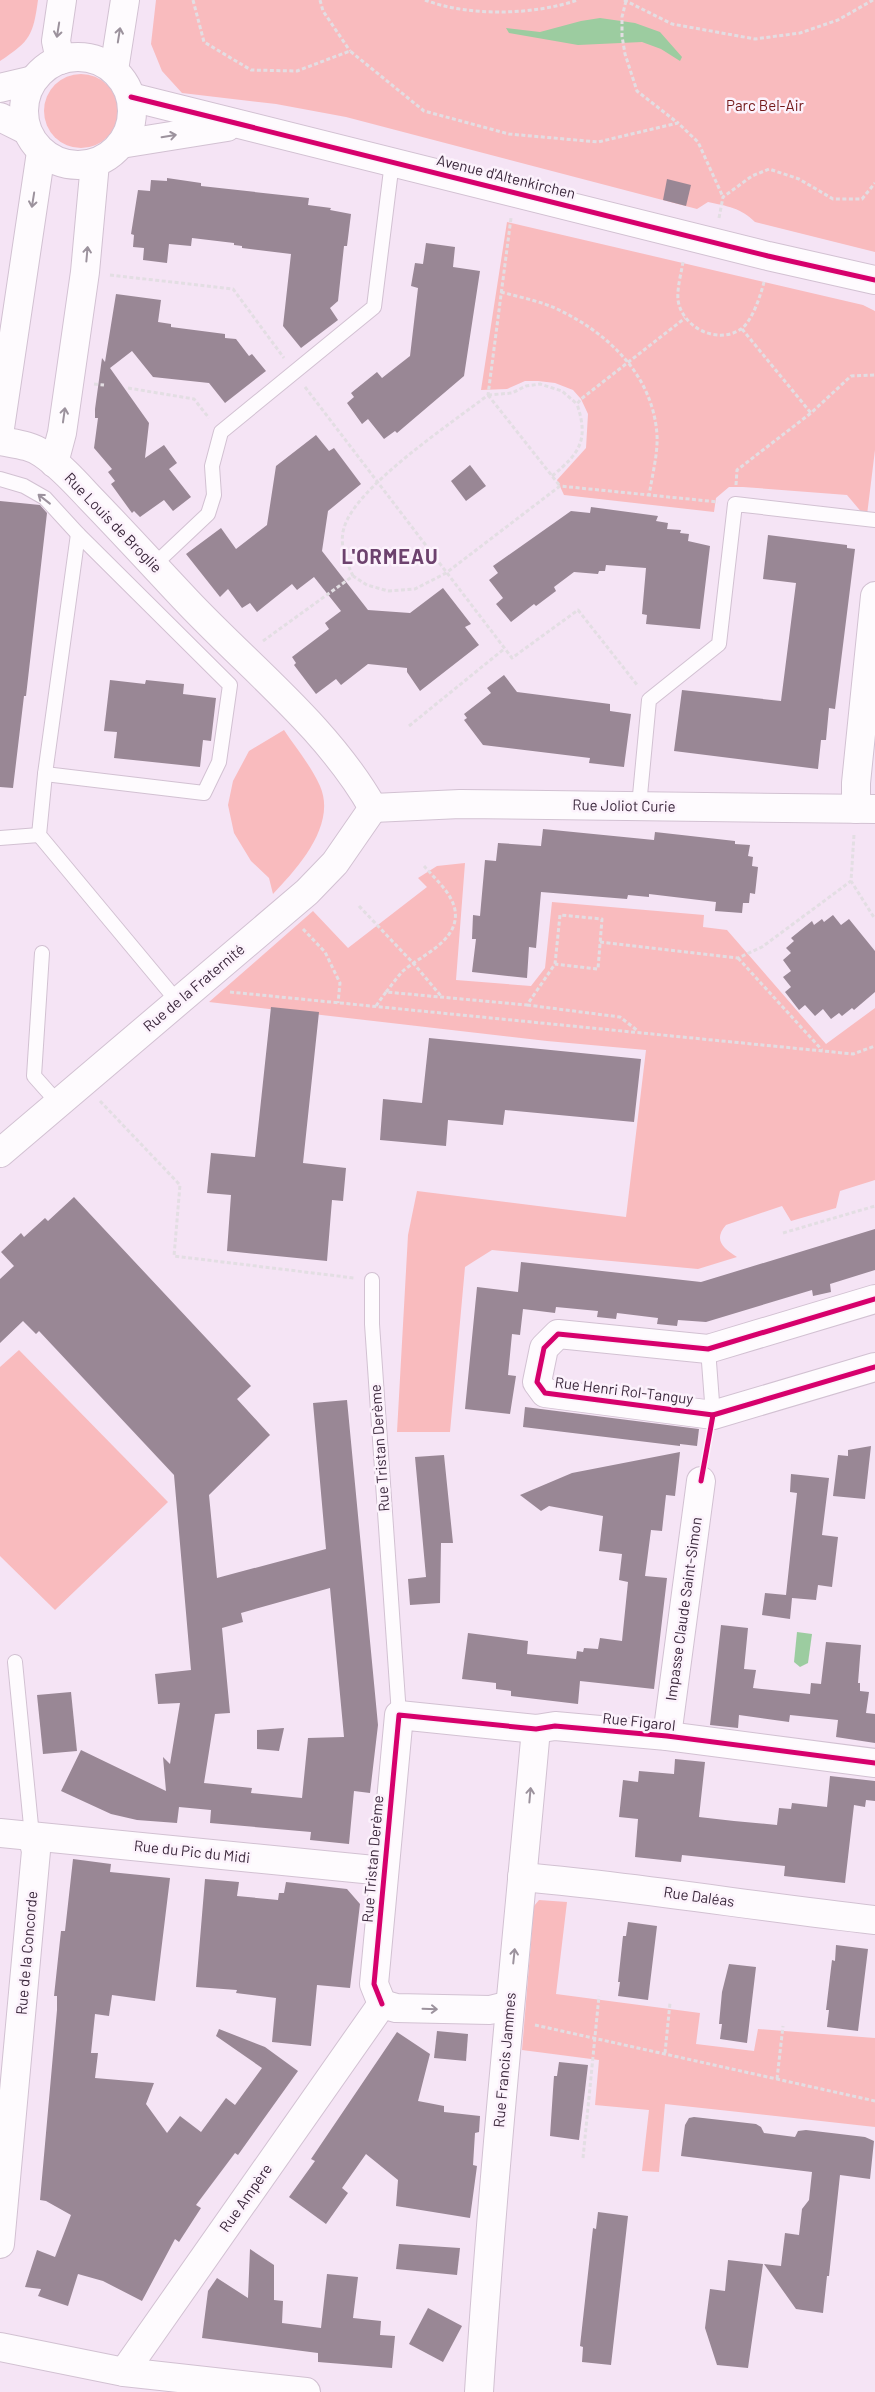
<svg xmlns="http://www.w3.org/2000/svg" width="875" height="2392" font-family="Barlow,sans-serif">
<style>
.green{fill:#f9bbbe}
.water{fill:#9ccca0}
.building{fill:#998795;fill-rule:evenodd}
.lines{fill:none;stroke-linecap:round;stroke-linejoin:round}
.service-casing{stroke:#d2c1d2;stroke-width:16}
.minor-casing{stroke:#d2c1d2;stroke-width:30}
.tertiary-casing{stroke:#d2c1d2;stroke-width:30}
.path{stroke:#e3dee3;stroke-width:3;stroke-dasharray:4 2.5;stroke-linecap:butt}
.service{stroke:#fefbfe;stroke-width:14}
.minor{stroke:#fefbfe;stroke-width:28}
.tertiary{stroke:#fefbfe;stroke-width:28}
.cycleway-casing{stroke:#fcf2fc;stroke-width:8}
.cycleway{stroke:#d6006c;stroke-width:5}
.oneway{stroke:#9c929d}
.labels{text-anchor:middle;stroke-width:5;stroke-linejoin:round;paint-order:stroke}
.park-label{font-size:15px;fill:#731819;stroke:#fcf2fc}
.street-label{font-size:15px;fill:#3b283c;stroke:#fcf2fc}
.district-label{font-size:20px;font-weight:bold;letter-spacing:1px;fill:#6d426e;stroke:#fcf2fc}
</style>
<rect width="100%" height="100%" fill="#f5e4f5"/>
<g class="green">
<path d="M0,0H38C33,36 30,41 0,61Z"/>
<path d="M156,0H875V252L755,222C741,208 727,206 708,202L697,209L346,117L276,104L182,93L162,71L151,44Z"/>
<circle cx="81" cy="111" r="37"/>
<path d="M507,222L863,305L875,311V450L867,515L863,514L847,495L743,487H729L716,498L714,512L564,495L557,480L586,448L588,414L581,399L573,390L555,383L538,381H525L507,389L481,390Z"/>
<path d="M284,730C296,748 311,766 320,786C337,825 298,868 273,894L269,878L251,861L234,833L228,805L233,781L249,751Z"/>
<path d="M465,863L456,980L531,986L545,968L552,902L704,915L703,927L727,930L826,1044L875,1008V1180L840,1191L836,1208L791,1221L782,1206L726,1225C713,1240 723,1248 737,1257L698,1269L492,1250L465,1267L450,1432H397L408,1235L417,1191L626,1217L646,1050L547,1041L209,1002L313,911L348,948L427,887L418,878L437,866Z"/>
<path d="M19,1350L168,1502L55,1610L0,1556V1367Z"/>
<path d="M539,1900L567,1902L556,1994L700,2013L696,2044L754,2051L758,2029L875,2038V2127L665,2104L659,2172L642,2171L649,2110L595,2105L599,2060L522,2050L534,1906Z"/>
</g>
<g class="water">
<path d="M600,18L635,23L660,32L682,57L680,61L661,49L642,42L578,45L509,33L506,28L540,32L581,21Z"/>
<path d="M797,1632L812,1634L808,1663L800,1667L794,1662Z"/>
</g>
<g class="building">
<path d="M167,178L201,183V186L309,198L308,205L331,208L330,210L351,214L347,246H344L338,301L330,308L338,320L301,348L283,326L291,254L242,248V246L234,245V243L192,238L191,246L169,244L167,263L143,260L144,248L133,247L134,235L131,234L138,190L150,191L151,180L167,181Z"/>
<path d="M667,179L691,185L686,206L663,200Z"/>
<path d="M426,243L455,247L453,267L480,271L464,376L397,433L395,431L384,439L368,419L362,424L347,403L354,397L351,393L377,372L382,378L410,356L418,288L411,286L415,263L423,264Z"/>
<path d="M116,294L161,300L158,322L171,324V327L225,334V338L236,339L249,356L252,354L266,371L225,403L209,383L153,377L132,351L110,368L149,423L145,458L164,445L177,463L169,469L191,497L173,511L164,500L140,517L134,511L132,513L111,484L115,481L108,472L112,469L94,448L98,418H95V409L102,358L105,362Z"/>
<path d="M316,435L329,451L334,448L361,484L328,511L322,551L368,610L410,613L443,588L471,624L465,627L479,645L420,691L407,672V668L368,664L341,685L336,679L316,694L294,665L296,663L292,657L329,629L325,623L341,611L314,577L297,590L292,584L257,612L250,603L242,608L228,589L220,597L186,554L221,528L236,549L267,525L276,466Z"/>
<path d="M470,465L486,486L466,501L451,481Z"/>
<path d="M0,501L40,505L47,513L26,696H24L13,788L0,787Z"/>
<path d="M591,507L658,516L656,521L668,523L667,529L681,530L680,533L689,534L688,541L710,546L700,629L646,624L647,615L642,614L646,568L606,565L605,571H599L598,574L574,572L554,587L556,591L536,606L534,604L511,622L496,604L503,598L489,580L498,573L493,566L571,511L590,513Z"/>
<path d="M768,535L847,545V548L855,549L835,709L829,708L826,740H821L818,769L674,751L682,690L781,701L796,583L763,579Z"/>
<path d="M504,675L517,692L610,704V711L631,714L624,767L589,763L590,758L483,745L464,720L467,718L464,714L491,693L487,688Z"/>
<path d="M110,680L145,684L146,680L184,684L183,694L216,698L211,741L203,740L200,767L114,758L117,732L104,731Z"/>
<path d="M543,829L654,840L655,832L735,841V844L750,845L748,856L753,857L752,866L758,867L755,894L750,893L749,903H743L742,913L715,911L716,902L649,894V897L628,895L627,899L541,892L536,948L529,947L527,978L472,972L476,939H472L473,915L480,916L485,860L496,861L498,843L541,846Z"/>
<path d="M833,915L841,925L849,919L875,951V992L854,1010L852,1008L842,1016L839,1013L831,1019L823,1009L815,1016L805,1005L799,1010L785,992L791,987L783,977L791,971L783,960L791,953L786,948L794,941L791,938L812,921L814,925L822,919L824,922Z"/>
<path d="M271,1007L319,1012L303,1163L346,1168L343,1201L332,1200L327,1261L227,1251L231,1195L207,1193L211,1153L255,1157Z"/>
<path d="M429,1038L641,1059L634,1122L505,1110L503,1125L448,1120L446,1146L380,1140L383,1099L422,1103Z"/>
<path d="M74,1197L251,1386L237,1399L270,1435L209,1495L217,1578L326,1549L313,1403L347,1400L378,1725L370,1793L354,1791L349,1844L310,1840L311,1832L210,1823L211,1810L179,1807L177,1823L137,1820L111,1814L61,1791L81,1750L166,1791L163,1757L170,1764L180,1703L158,1704L155,1674L191,1670L174,1475L39,1331L36,1334L23,1321L0,1343V1279L14,1266L1,1252L21,1233L24,1237L45,1218L48,1221ZM330,1588L344,1737L308,1738L302,1798L251,1793L252,1788L204,1783L215,1714L230,1713L222,1628L243,1622L241,1613Z"/>
<path d="M875,1229V1270L830,1284L831,1292L813,1296L812,1290L706,1322L678,1320L677,1326L657,1324L658,1318L617,1313L616,1319L597,1317L598,1311L556,1307L555,1313L523,1309L520,1335L512,1334L508,1375L516,1376L510,1414L465,1409L477,1287L518,1292L521,1262L701,1282Z"/>
<path d="M525,1407L699,1429L697,1446L680,1444V1446L523,1427Z"/>
<path d="M871,1446L865,1499L833,1496L838,1455L848,1456V1450Z"/>
<path d="M680,1452L675,1496L666,1495L662,1531L651,1530L645,1576L667,1578L654,1689L580,1681L578,1704L511,1696V1691L496,1689V1683L462,1679L468,1633L528,1641L527,1654L576,1659L577,1651L583,1652L584,1648L598,1649L600,1638L622,1641L628,1582L619,1580L622,1554L599,1551L603,1516L549,1506L541,1511L520,1495L572,1473Z"/>
<path d="M444,1455L453,1543H441L440,1603L410,1605L408,1579L426,1577L415,1457Z"/>
<path d="M791,1474L829,1478L822,1535L838,1537L832,1587L818,1585L816,1600L792,1598L790,1619L762,1615L765,1593L786,1595L797,1493L790,1492Z"/>
<path d="M721,1625L748,1628L744,1669L756,1670L753,1688L810,1694L811,1683L821,1684L826,1642L861,1645L858,1683H860V1691L869,1692L866,1713L875,1714V1743L836,1737L838,1720L790,1715L789,1722L739,1715L738,1728L710,1725Z"/>
<path d="M71,1692L77,1751L43,1754L37,1695Z"/>
<path d="M284,1728L279,1751L257,1749V1730Z"/>
<path d="M675,1759L705,1762L699,1817L734,1821L777,1825L779,1808L791,1809L792,1803L827,1807L830,1776L875,1781V1801L866,1800L865,1807L854,1805L845,1883L784,1876L785,1866L682,1855L681,1862L635,1857L638,1819L619,1817L623,1780L638,1782L639,1771L674,1774Z"/>
<path d="M73,1859L111,1864L110,1872L170,1878L155,2001L112,1995L109,2016L95,2014L91,2053H98L95,2078L154,2083L146,2104L167,2133L180,2116L201,2132L226,2098L235,2105L262,2068L216,2036L219,2029L265,2047L298,2071L238,2155L235,2153L196,2205L201,2208L179,2242L175,2239L142,2301L103,2281L78,2274L68,2306L38,2296L41,2289L25,2287L37,2250L55,2257L71,2215L46,2201L40,2200L57,2010V1996H54L61,1931H65Z"/>
<path d="M205,1879L239,1882L237,1896L278,1900L279,1893H284L286,1882L347,1889L360,1904L350,1988L317,1985L311,2046L272,2042L276,1998L236,1993L237,1990L196,1987Z"/>
<path d="M628,1922L657,1926L648,2000L618,1996L620,1982H618L623,1936H626Z"/>
<path d="M836,1945L868,1949L858,2031L827,2027L829,2010H826L832,1960L835,1961Z"/>
<path d="M729,1964L756,1967L747,2043L720,2039L722,2024H719L722,1992Z"/>
<path d="M437,2031L468,2034L466,2061L434,2058Z"/>
<path d="M397,2032L430,2054L418,2101L444,2106V2112L480,2116L479,2132L475,2133L473,2165L477,2166L470,2218L396,2206L398,2180L366,2154L342,2188L348,2193L326,2224L289,2197L315,2161L311,2159Z"/>
<path d="M559,2062L588,2065L579,2140L550,2136L553,2090L554,2076H557Z"/>
<path d="M694,2117L756,2124L761,2127L764,2133L795,2137L798,2131L806,2130L865,2137L874,2141L870,2179L840,2175L829,2276H827L823,2313L796,2309L764,2264L781,2266L785,2233L799,2235L802,2209L809,2200L812,2172L681,2156L685,2125L689,2118Z"/>
<path d="M598,2212L628,2216L611,2365L582,2362L583,2347L580,2346L593,2228L596,2229Z"/>
<path d="M399,2244L460,2248L457,2275L396,2269Z"/>
<path d="M250,2249L274,2265V2300L283,2301L282,2323L321,2328L327,2274L358,2277L353,2318L381,2321L380,2335L395,2336L392,2368L318,2362V2353L202,2338L208,2291L217,2278L248,2298Z"/>
<path d="M728,2260L763,2264L748,2368L717,2365L705,2328L710,2289L725,2291Z"/>
<path d="M428,2308L462,2326L443,2362L409,2344Z"/>
</g>
<g class="lines">
<g class="service-casing">
<g id="service">
<path d="M0,479L24,486L45,498L78,534L230,685L219,762L204,793L45,774"/>
<path d="M78,534L45,774L39,835L178,1002"/>
<path d="M155,564L208,514L214,495L212,466L221,432L374,307L392,162"/>
<path d="M639,806L649,700L719,644L735,504L875,520"/>
<path d="M0,838L39,835"/>
<path d="M42,953L34,1076L58,1103"/>
<path d="M372,1280V1324L399,1715"/>
<path d="M708,1349L713,1415"/>
<path d="M15,1662L32,1836"/>
</g>
</g>
<g class="minor-casing">
<g id="minor">
<path d="M60,60L56,41L62,0"/>
<path d="M114,70L125,0"/>
<path d="M0,428L41,152"/>
<path d="M0,441C15,444 31,445 43,454C61,466 76,483 90,498C123,532 154,566 186,600C250,668 327,727 373,808"/>
<path d="M54,463L62,433L85,272L95,163"/>
<path d="M373,808L460,804L875,809"/>
<path d="M856,809V783L875,596"/>
<path d="M0,1153L307,892L335,863L373,808"/>
<path d="M875,1299L708,1349L558,1334L544,1348L537,1382L545,1393L713,1415L875,1367"/>
<path d="M667,1736L701,1481"/>
<path d="M0,1833L384,1871"/>
<path d="M522,1877C640,1887 757,1907 875,1920"/>
<path d="M382,2004L374,1984L399,1715L536,1729L555,1726L667,1736L875,1763"/>
<path d="M382,2004L396,2008L490,2010L510,2005"/>
<path d="M0,2244L36,1851L32,1836"/>
<path d="M124,2372L382,2004"/>
<path d="M479,2392C493,2170 516,1950 536,1729"/>
</g>
</g>
<g class="tertiary-casing">
<g id="tertiary">
<circle cx="78" cy="111" r="54"/>
<path d="M0,88L33,80"/>
<path d="M131,97L768,256L875,280"/>
<path d="M0,117L26,130"/>
<path d="M121,144L227,127"/>
<path d="M0,2347L124,2372L306,2392"/>
</g>
</g>
<g class="path">
<path d="M193,0L204,42L251,70L297,71L350,51L424,111L509,134L598,142L678,123L698,142L723,197"/>
<path d="M320,0L323,11L350,51"/>
<path d="M425,0C469,17 534,15 578,0"/>
<path d="M624,0L672,24L755,39L800,33L838,20L873,0"/>
<path d="M626,1L622,17V36L625,54L637,91L678,123"/>
<path d="M719,218L723,197L752,176L769,169L799,179L833,199H862L875,183"/>
<path d="M683,262C681,274 677,288 678,300C682,328 718,345 741,329C752,322 761,294 764,282"/>
<path d="M110,275L233,289L284,358"/>
<path d="M501,292C519,297 540,301 557,309C608,333 653,375 657,435C658,454 652,476 649,496"/>
<path d="M742,329L811,413"/>
<path d="M94,384L104,385"/>
<path d="M305,387L512,658L578,610L638,686"/>
<path d="M128,388L194,399L209,418"/>
<path d="M488,395L560,486"/>
<path d="M488,395L512,393L526,386L540,384L562,391L577,404"/>
<path d="M552,476C580,453 589,440 577,404L581,399L685,318"/>
<path d="M736,485L737,470L811,413L851,376L875,375"/>
<path d="M353,576C346,561 339,544 344,528C355,487 452,423 488,395L511,218"/>
<path d="M263,641L353,576L367,585L388,591L415,589L446,573L560,486L718,502"/>
<path d="M409,726L504,649"/>
<path d="M854,835L851,881L875,919"/>
<path d="M359,906L414,964L441,996"/>
<path d="M303,929L325,952L340,983L338,1003"/>
<path d="M600,942L738,958L762,947L851,881"/>
<path d="M738,958L822,1050"/>
<path d="M230,992L853,1054L875,1046"/>
<path d="M386,992C392,985 397,977 403,971C421,955 460,941 455,910C452,893 435,879 424,866"/>
<path d="M527,1005L620,1017L638,1031"/>
<path d="M376,1006L386,992L527,1005L555,964L560,915L602,919L598,969L555,964"/>
<path d="M100,1101L180,1185L174,1256L354,1278"/>
<path d="M783,1233L875,1206"/>
<path d="M535,2025L875,2101"/>
<path d="M665,2053L670,2003"/>
<path d="M777,2079L783,2026"/>
<path d="M583,2158L599,1996"/>
</g>
<use href="#service" class="service"/>
<use href="#minor" class="minor"/>
<use href="#tertiary" class="tertiary"/>
<g class="cycleway-casing">
<g id="cycleway">
<path d="M131,97L768,256L875,280"/>
<path d="M875,1299L708,1349L558,1334L544,1348L537,1382L545,1393L713,1415L875,1367"/>
<path d="M701,1481L713,1415"/>
<path d="M382,2004L374,1984L399,1715L536,1729L555,1726L667,1736L875,1763"/>
</g>
</g>
<use href="#cycleway" class="cycleway"/>
</g>
<defs><path id="oneway-shaft" d="M-6 0H5M1.5-3L5.5 0L1.5 3" fill="none" stroke-width="1.6" stroke-linecap="round" stroke-linejoin="round" transform="scale(1.25)"/></defs>
<g class="oneway">
<use href="#oneway-shaft" transform="translate(58 30) rotate(99)"/>
<use href="#oneway-shaft" transform="translate(119 35) rotate(-81)"/>
<use href="#oneway-shaft" transform="translate(169 136) rotate(-9)"/>
<use href="#oneway-shaft" transform="translate(33 200) rotate(99)"/>
<use href="#oneway-shaft" transform="translate(87 254) rotate(-85)"/>
<use href="#oneway-shaft" transform="translate(64 415) rotate(-82)"/>
<use href="#oneway-shaft" transform="translate(44 499) rotate(-142)"/>
<use href="#oneway-shaft" transform="translate(530 1795) rotate(-85)"/>
<use href="#oneway-shaft" transform="translate(514 1956) rotate(-84)"/>
<use href="#oneway-shaft" transform="translate(430 2009) rotate(2)"/>
</g>
<g class="labels">
<g class="park-label">
<text x="765" y="111">Parc Bel-Air</text>
</g>
<g class="street-label">
<text transform="translate(506 177) rotate(14)" y="5">Avenue d'Altenkirchen</text>
<text transform="translate(113 523) rotate(46)" y="5">Rue Louis de Broglie</text>
<text transform="translate(624 806) rotate(1)" y="5">Rue Joliot Curie</text>
<text transform="translate(194 988) rotate(-40)" y="5">Rue de la Fraternité</text>
<text transform="translate(624 1391) rotate(7)" y="5">Rue Henri Rol-Tanguy</text>
<text transform="translate(380 1448) rotate(-94)" y="5">Rue Tristan Derème</text>
<text transform="translate(684 1609) rotate(-82)" y="5">Impasse Claude Saint-Simon</text>
<text transform="translate(639 1722) rotate(6)" y="5">Rue Figarol</text>
<text transform="translate(192 1852) rotate(6)" y="5">Rue du Pic du Midi</text>
<text transform="translate(373 1859) rotate(-85)" y="5">Rue Tristan Derème</text>
<text transform="translate(699 1897) rotate(8)" y="5">Rue Daléas</text>
<text transform="translate(27 1953) rotate(-85)" y="5">Rue de la Concorde</text>
<text transform="translate(505 2060) rotate(-85)" y="5">Rue Francis Jammes</text>
<text transform="translate(246 2198) rotate(-55)" y="5">Rue Ampère</text>
</g>
<g class="district-label">
<text x="390" y="564">L'ORMEAU</text>
</g>
</g>
</svg>
